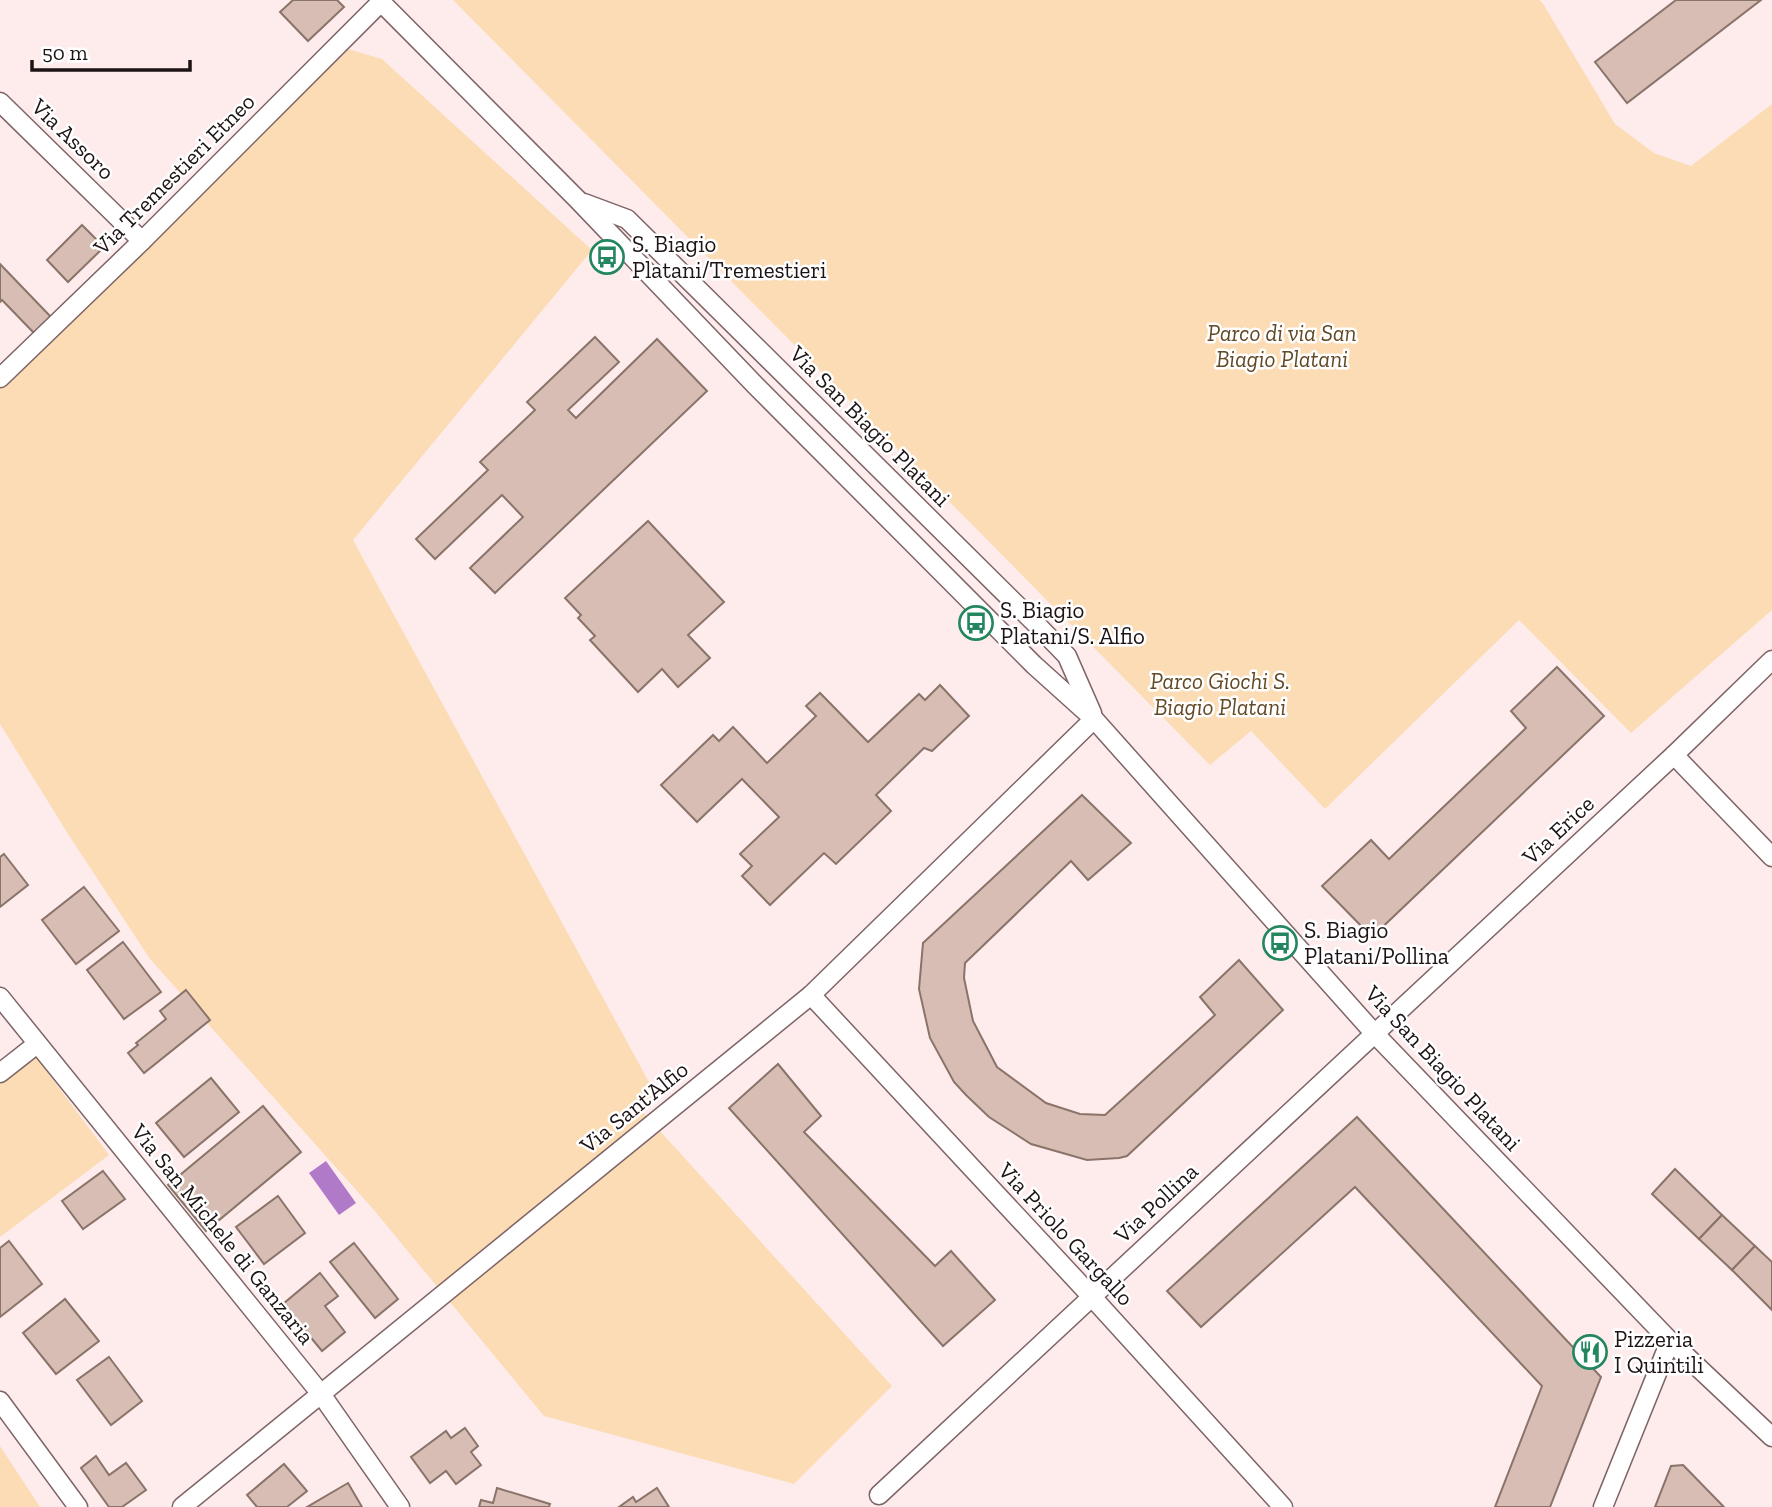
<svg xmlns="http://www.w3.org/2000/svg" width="1772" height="1507" font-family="'Zilla Slab',serif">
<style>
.green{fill:#fbdcb5}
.water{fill:#b07ac8}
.building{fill:#d7bdb3;stroke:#8a7369;stroke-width:2}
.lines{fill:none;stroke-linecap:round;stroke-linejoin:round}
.minor-casing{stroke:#7e6466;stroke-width:21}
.minor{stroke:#fff;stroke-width:18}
.labels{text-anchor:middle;stroke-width:5;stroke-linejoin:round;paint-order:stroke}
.street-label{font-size:23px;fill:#1d1314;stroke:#fff}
.poi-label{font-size:23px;fill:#1d1314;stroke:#fff;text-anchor:start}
.park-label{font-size:23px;font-style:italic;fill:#634925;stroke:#fff}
</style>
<rect width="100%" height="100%" fill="#feeced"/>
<g class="green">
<path d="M1539,0L1542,2L1615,124L1654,153L1691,166L1772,104V610L1631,733L1519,620L1325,809L1251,731L1210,765L453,0Z"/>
<path d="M338,46L382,59L592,250L353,540L655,1093L639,1108L892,1386L794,1484L544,1416L373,1209L150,959L68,834L0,724V378Z"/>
<path d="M33,1053L109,1155L0,1237V1080Z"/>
<path d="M0,1446L40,1507H0Z"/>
</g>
<path class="water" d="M326,1161L356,1203L339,1215L309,1173Z"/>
<g class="building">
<path d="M293,0H337L344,7L308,41L280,12Z"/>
<path d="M1676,0H1761L1627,103L1595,62Z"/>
<path d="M82,225L104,247L68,282L47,260Z"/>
<path d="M0,264L51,317L34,333L2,300L0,302Z"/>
<path d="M595,337L619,362L568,410L576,418L657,339L707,391L495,593L470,568L523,517L502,495L435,559L416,539L488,470L480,462L535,410L527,402Z"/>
<path d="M648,521L724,602L688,635L710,658L678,687L662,669L638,692L590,640L595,636L578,618L581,615L565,598Z"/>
<path d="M1557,667L1604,716L1372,937L1322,886L1371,840L1389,859L1526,728L1511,711Z"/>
<path d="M940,685L969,716L932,751L924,748L876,795L891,811L836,864L824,853L770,905L742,876L752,866L740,854L779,817L742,779L697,822L661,785L713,735L719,741L733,727L767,763L816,716L806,706L820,693L868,742L919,694L925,700Z"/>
<path d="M1082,795L1131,843L1088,880L1071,861L965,963L964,978L973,1021L997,1067L1046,1103L1080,1114L1105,1115L1215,1015L1200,997L1239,960L1283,1010L1127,1156L1119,1158L1087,1160L1031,1144L989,1117L966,1095L954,1082L930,1038L919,989L923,943Z"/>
<path d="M4,854L28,885L0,907V857Z"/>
<path d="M84,887L119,931L76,964L42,920Z"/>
<path d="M123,942L161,992L124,1019L87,970Z"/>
<path d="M186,990L210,1020L144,1073L128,1053L138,1045L136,1043L166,1019L160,1011Z"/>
<path d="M778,1064L821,1116L804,1132L935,1266L951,1251L995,1300L943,1346L729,1108Z"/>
<path d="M211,1078L239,1112L184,1157L156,1123Z"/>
<path d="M263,1106L301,1152L206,1231L168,1185Z"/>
<path d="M1357,1117L1601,1377L1550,1507H1495L1542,1386L1355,1187L1201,1327L1167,1291Z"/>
<path d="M1675,1169L1722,1215L1699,1239L1652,1194Z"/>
<path d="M103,1171L125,1199L83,1229L62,1201Z"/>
<path d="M278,1196L305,1233L264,1264L236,1227Z"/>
<path d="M1722,1215L1755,1246L1732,1270L1699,1239Z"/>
<path d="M9,1241L42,1284L0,1317V1248Z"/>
<path d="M354,1243L398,1299L375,1318L330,1262Z"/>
<path d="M1755,1246L1772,1262V1310L1732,1270Z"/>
<path d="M320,1273L338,1296L325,1306L345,1332L322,1351L283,1304Z"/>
<path d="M65,1299L99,1341L56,1374L23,1333Z"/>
<path d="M109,1357L142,1401L111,1425L77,1380Z"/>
<path d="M465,1428L478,1446L471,1452L481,1465L456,1484L446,1471L430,1483L411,1457L446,1431L451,1438Z"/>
<path d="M96,1456L109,1475L126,1463L146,1490L122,1507H109L81,1468Z"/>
<path d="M284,1464L307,1491L287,1507H257L247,1495Z"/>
<path d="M1683,1465L1724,1507H1655L1671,1466Z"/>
<path d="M348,1483L362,1507H307Z"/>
<path d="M497,1488L550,1504L549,1507H479L481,1500L493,1503Z"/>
<path d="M657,1488L669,1507H619L633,1497L636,1502Z"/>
</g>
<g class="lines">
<g class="minor-casing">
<g id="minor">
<path d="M379,0L578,200L755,385L1034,665L1094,719L1374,1033L1670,1341L1772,1437"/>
<path d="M0,102L142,241"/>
<path d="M584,203L627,219L1038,626L1067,656L1092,713"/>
<path d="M0,378L142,241L381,2"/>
<path d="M1674,755L1772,857"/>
<path d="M811,995L1092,1297L1283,1507"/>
<path d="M0,997L321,1394L400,1507"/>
<path d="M0,1073L37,1044"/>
<path d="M0,1401L78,1507"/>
<path d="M879,1495L1674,755L1772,660"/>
<path d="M182,1507L811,995L1094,719"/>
<path d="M1603,1507L1670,1341"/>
</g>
</g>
<use href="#minor" class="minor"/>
</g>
<defs>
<g id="bus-ring" transform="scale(1.75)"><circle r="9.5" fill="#fff" stroke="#24865f" stroke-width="1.5"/><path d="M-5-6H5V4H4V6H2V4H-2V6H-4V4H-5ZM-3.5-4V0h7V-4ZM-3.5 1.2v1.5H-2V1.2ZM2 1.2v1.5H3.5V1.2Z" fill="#24865f"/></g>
<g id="restaurant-ring" transform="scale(1.75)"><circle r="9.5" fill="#fff" stroke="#24865f" stroke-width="1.5"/><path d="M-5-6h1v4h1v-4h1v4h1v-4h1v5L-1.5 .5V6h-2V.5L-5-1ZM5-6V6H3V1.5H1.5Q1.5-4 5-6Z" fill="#24865f"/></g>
</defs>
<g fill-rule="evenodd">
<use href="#bus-ring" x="607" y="257"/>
<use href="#bus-ring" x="976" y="623"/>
<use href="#bus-ring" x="1280" y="943"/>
<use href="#restaurant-ring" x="1590" y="1352"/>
</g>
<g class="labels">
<g class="street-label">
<text transform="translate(73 139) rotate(44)" y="8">Via Assoro</text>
<text transform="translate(174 174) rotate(-45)" y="8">Via Tremestieri Etneo</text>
<text transform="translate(870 426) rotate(45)" y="8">Via San Biagio Platani</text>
<text transform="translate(1558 830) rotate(-43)" y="8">Via Erice</text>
<text transform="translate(1443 1068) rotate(47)" y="8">Via San Biagio Platani</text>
<text transform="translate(634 1107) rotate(-39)" y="8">Via Sant'Alfio</text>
<text transform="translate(1156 1203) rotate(-43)" y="8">Via Pollina</text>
<text transform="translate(223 1234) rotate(51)" y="8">Via San Michele di Ganzaria</text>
<text transform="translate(1066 1234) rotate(47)" y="8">Via Priolo Gargallo</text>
</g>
<g class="poi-label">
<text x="632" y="252">S. Biagio<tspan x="632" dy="26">Platani/Tremestieri</tspan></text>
<text x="1000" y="618">S. Biagio<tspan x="1000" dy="26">Platani/S. Alfio</tspan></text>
<text x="1304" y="938">S. Biagio<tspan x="1304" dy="26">Platani/Pollina</tspan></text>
<text x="1614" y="1347">Pizzeria<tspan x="1614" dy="26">I Quintili</tspan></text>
</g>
<g class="park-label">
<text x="1282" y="341">Parco di via San<tspan x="1282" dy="26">Biagio Platani</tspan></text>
<text x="1220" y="689">Parco Giochi S.<tspan x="1220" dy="26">Biagio Platani</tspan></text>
</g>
</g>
<path d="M32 60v10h158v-10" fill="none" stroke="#1d1314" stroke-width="3.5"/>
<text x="42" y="60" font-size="21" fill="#1d1314" stroke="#ffffff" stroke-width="5" paint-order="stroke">50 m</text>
</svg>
